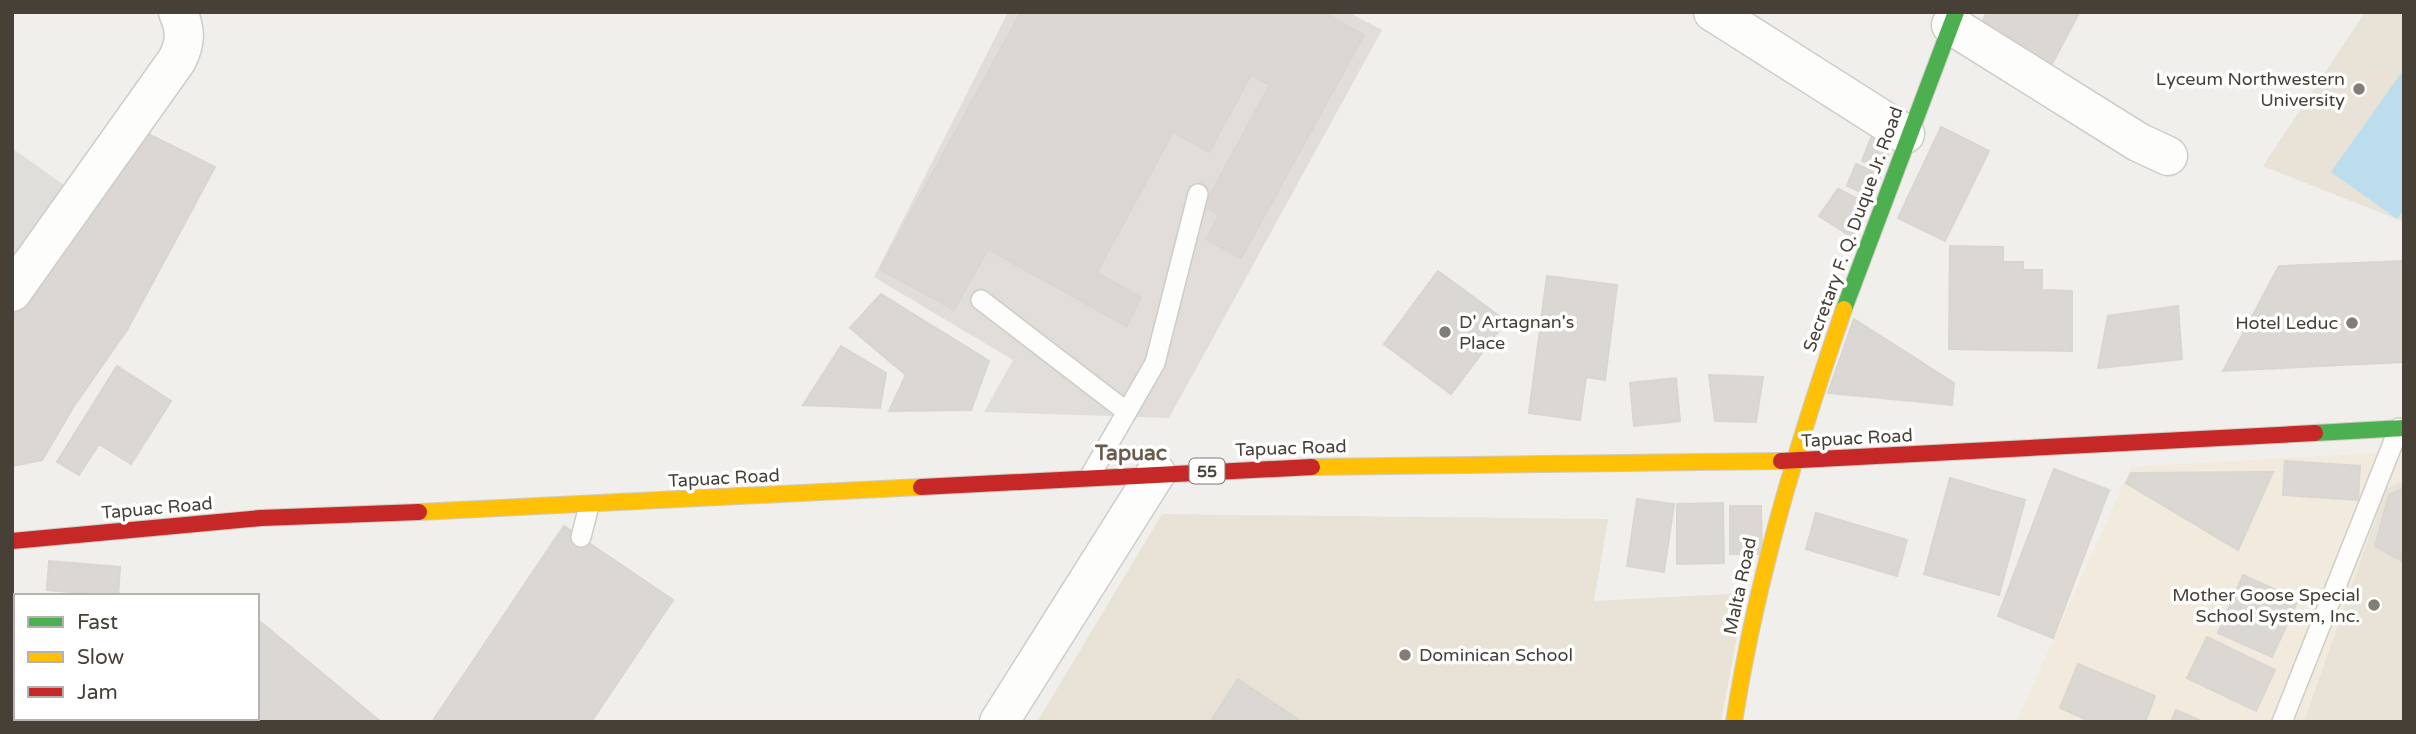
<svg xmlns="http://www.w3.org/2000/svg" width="2416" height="734" font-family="'Varela Round',sans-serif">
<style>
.commercial{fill:#f3eade}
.industrial{fill:#e1ded9}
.education{fill:#e8e2d7}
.parking{fill:#e0dedb}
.water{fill:#bcddee}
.building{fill:#dbd8d3;stroke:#d9d6d1;stroke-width:2}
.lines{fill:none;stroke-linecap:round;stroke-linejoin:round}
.lane-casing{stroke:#cfcdc8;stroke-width:22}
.street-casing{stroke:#cfcdc8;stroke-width:41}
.fast-casing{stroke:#d0cbc2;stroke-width:18}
.slow-casing{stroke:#d0cbc2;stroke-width:18}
.jam-casing{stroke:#d0cbc2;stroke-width:18}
.lane{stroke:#fdfdfc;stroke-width:19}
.street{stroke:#fdfdfc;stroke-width:38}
.fast{stroke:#4caf50;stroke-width:16}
.slow{stroke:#ffc107;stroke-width:16}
.jam{stroke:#c62828;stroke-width:16}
.poi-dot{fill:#827d76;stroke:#fff;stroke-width:2.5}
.labels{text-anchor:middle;stroke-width:7;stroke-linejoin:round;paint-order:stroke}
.shield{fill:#fff;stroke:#7e7973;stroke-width:2}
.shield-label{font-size:16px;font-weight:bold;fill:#474037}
.poi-label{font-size:18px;fill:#474037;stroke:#fff;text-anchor:end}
.street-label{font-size:18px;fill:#474037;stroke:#fff}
.quarter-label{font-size:21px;font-weight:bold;fill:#6a5d4e;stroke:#fff}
</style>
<rect width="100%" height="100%" fill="#f1efeb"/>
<path class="commercial" d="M2404,451V722H2016L2131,467Z"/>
<path class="industrial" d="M1008,12H1348L1382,30L1169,418L984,412L1013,360L874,277Z"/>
<g class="education">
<path d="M2365,12H2404V222L2263,166Z"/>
<path d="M2404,480V722H2304L2386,489Z"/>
<path d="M1162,514L1608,519L1594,601L1745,593L1721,722H1037Z"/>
</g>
<path class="parking" d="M12,148L69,189L12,268Z"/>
<path class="water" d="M2404,69V209L2397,219L2331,172Z"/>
<g class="building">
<path d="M1021,12H1323L1364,35L1241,258L1206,239L1219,215L1204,206L1270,85L1251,75L1209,152L1173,132L1097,272L1141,298L1126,326L988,249L954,310L880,269Z"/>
<path d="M1987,12H2074L2078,15L2052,64L1980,26Z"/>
<path d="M1941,127L1989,151L1945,241L1898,218Z"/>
<path d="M140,130L215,167L127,330L74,406L42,460L12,466V314Z"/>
<path d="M1873,133L1893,140L1883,168L1862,161Z"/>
<path d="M1856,164L1881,175L1872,197L1847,186Z"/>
<path d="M1838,189L1870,205L1852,237L1819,216Z"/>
<path d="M1950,246L2003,247V262H2023V270H2042V290L2072,291V351L1949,349Z"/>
<path d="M2404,261V362L2223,371L2279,266Z"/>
<path d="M1438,271L1506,321L1451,394L1384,344Z"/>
<path d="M1547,276L1617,285L1605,380L1586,377L1580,420L1529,413Z"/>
<path d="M881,294L989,361L971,410L889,411L906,375L850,328Z"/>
<path d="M2178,306L2182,359L2098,368L2108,316Z"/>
<path d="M1854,319L1954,383L1952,405L1828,393Z"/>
<path d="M841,346L886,373L880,408L803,405Z"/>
<path d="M117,366L171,401L131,464L99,444L79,475L57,462Z"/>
<path d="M1709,375L1763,377L1756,422L1715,421Z"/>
<path d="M1676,378L1680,421L1634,426L1630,383Z"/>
<path d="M2285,461L2360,466L2358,500L2283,495Z"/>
<path d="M2054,469L2109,490L2053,638L1998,616Z"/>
<path d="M2273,472L2238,550L2126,483L2131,473Z"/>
<path d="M1950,478L2025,500L1999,595L1924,574Z"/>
<path d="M2404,488V562L2375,546L2389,495Z"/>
<path d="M1637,499L1674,504L1664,572L1627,566Z"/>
<path d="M1723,503L1724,563L1677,564V504Z"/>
<path d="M1730,506H1761L1762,554H1730Z"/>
<path d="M1816,513L1907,540L1897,576L1806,549Z"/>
<path d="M564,526L673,600L591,722H432Z"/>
<path d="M49,561L120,567L118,596L47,590Z"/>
<path d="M2243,575L2298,600L2272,657L2218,633Z"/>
<path d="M12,601L16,604V625L12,630Z"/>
<path d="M257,619L381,722H172L173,718H257Z"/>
<path d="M2207,637L2275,670L2256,711L2187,678Z"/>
<path d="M2078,664L2155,696L2145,722H2092L2060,708Z"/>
<path d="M1238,679L1302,722H1210Z"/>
<path d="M2176,710L2203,722H2171Z"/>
</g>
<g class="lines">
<g class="lane-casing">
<g id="lane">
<path d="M981,300L1127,412"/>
<path d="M1090,476L1155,363L1198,194"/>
<path d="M581,537L589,506"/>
<path d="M2282,722L2399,428"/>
</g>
</g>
<g class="street-casing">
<g id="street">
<path d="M1713,12L1905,134"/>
<path d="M1951,25L2138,142L2168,156"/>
<path d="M12,292L177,60C186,42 186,31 178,12"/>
<path d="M999,722L1156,473"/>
</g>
</g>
<g class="fast-casing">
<g id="fast">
<path d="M1844,309L1956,12"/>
<path d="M2315,433L2404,428"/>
</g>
</g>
<g class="slow-casing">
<g id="slow">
<path d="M1312,467L1781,461"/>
<path d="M419,512L921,487"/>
<path d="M1734,722C1756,580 1797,445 1844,309"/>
</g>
</g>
<g class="jam-casing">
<g id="jam">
<path d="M1781,461L2315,433"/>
<path d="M921,487L1312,467"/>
<path d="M12,541L261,518L419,512"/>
</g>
</g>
<use href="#lane" class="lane"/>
<use href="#street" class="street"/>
<use href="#fast" class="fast"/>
<use href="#slow" class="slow"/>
<use href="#jam" class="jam"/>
</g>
<g class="poi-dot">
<circle cx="2359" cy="89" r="7"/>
<circle cx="2352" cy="323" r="7"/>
<circle cx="1445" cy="332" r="7"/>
<circle cx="2374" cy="605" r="7"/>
<circle cx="1405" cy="655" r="7"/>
</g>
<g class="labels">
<rect class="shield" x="1189.5" y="458.5" width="35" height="25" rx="5"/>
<g class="shield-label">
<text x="1207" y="477">55</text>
</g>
<g class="poi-label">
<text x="2345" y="85">Lyceum Northwestern<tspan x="2345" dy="21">University</tspan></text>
<text x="1459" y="328" text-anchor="start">D' Artagnan's<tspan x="1459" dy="21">Place</tspan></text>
<text x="2338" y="329">Hotel Leduc</text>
<text x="2360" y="601">Mother Goose Special<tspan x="2360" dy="21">School System, Inc.</tspan></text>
<text x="1419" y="661" text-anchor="start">Dominican School</text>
</g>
<g class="street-label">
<text transform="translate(1853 229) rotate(-70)" y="6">Secretary F. Q. Duque Jr. Road</text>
<text transform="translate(1857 438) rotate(-3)" y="6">Tapuac Road</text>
<text transform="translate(1291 448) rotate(-2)" y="6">Tapuac Road</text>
<text transform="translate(724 478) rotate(-3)" y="6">Tapuac Road</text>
<text transform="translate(157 508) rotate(-5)" y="6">Tapuac Road</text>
<text transform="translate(1740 586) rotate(-78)" y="6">Malta Road</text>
</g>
<g class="quarter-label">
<text x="1131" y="460">Tapuac</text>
</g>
</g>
<rect width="2416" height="734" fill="none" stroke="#474037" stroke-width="28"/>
<rect x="14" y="594" width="245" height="126" fill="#ffffff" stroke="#b5b3af" stroke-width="2"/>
<rect x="28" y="617" width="35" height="10" fill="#4caf50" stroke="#b5b3af" stroke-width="2"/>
<text x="77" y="629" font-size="21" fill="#474037">Fast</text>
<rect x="28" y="652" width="35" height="10" fill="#ffc107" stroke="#b5b3af" stroke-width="2"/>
<text x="77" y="664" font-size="21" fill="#474037">Slow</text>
<rect x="28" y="687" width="35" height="10" fill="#c62828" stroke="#b5b3af" stroke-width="2"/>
<text x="77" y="699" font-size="21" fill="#474037">Jam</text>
</svg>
